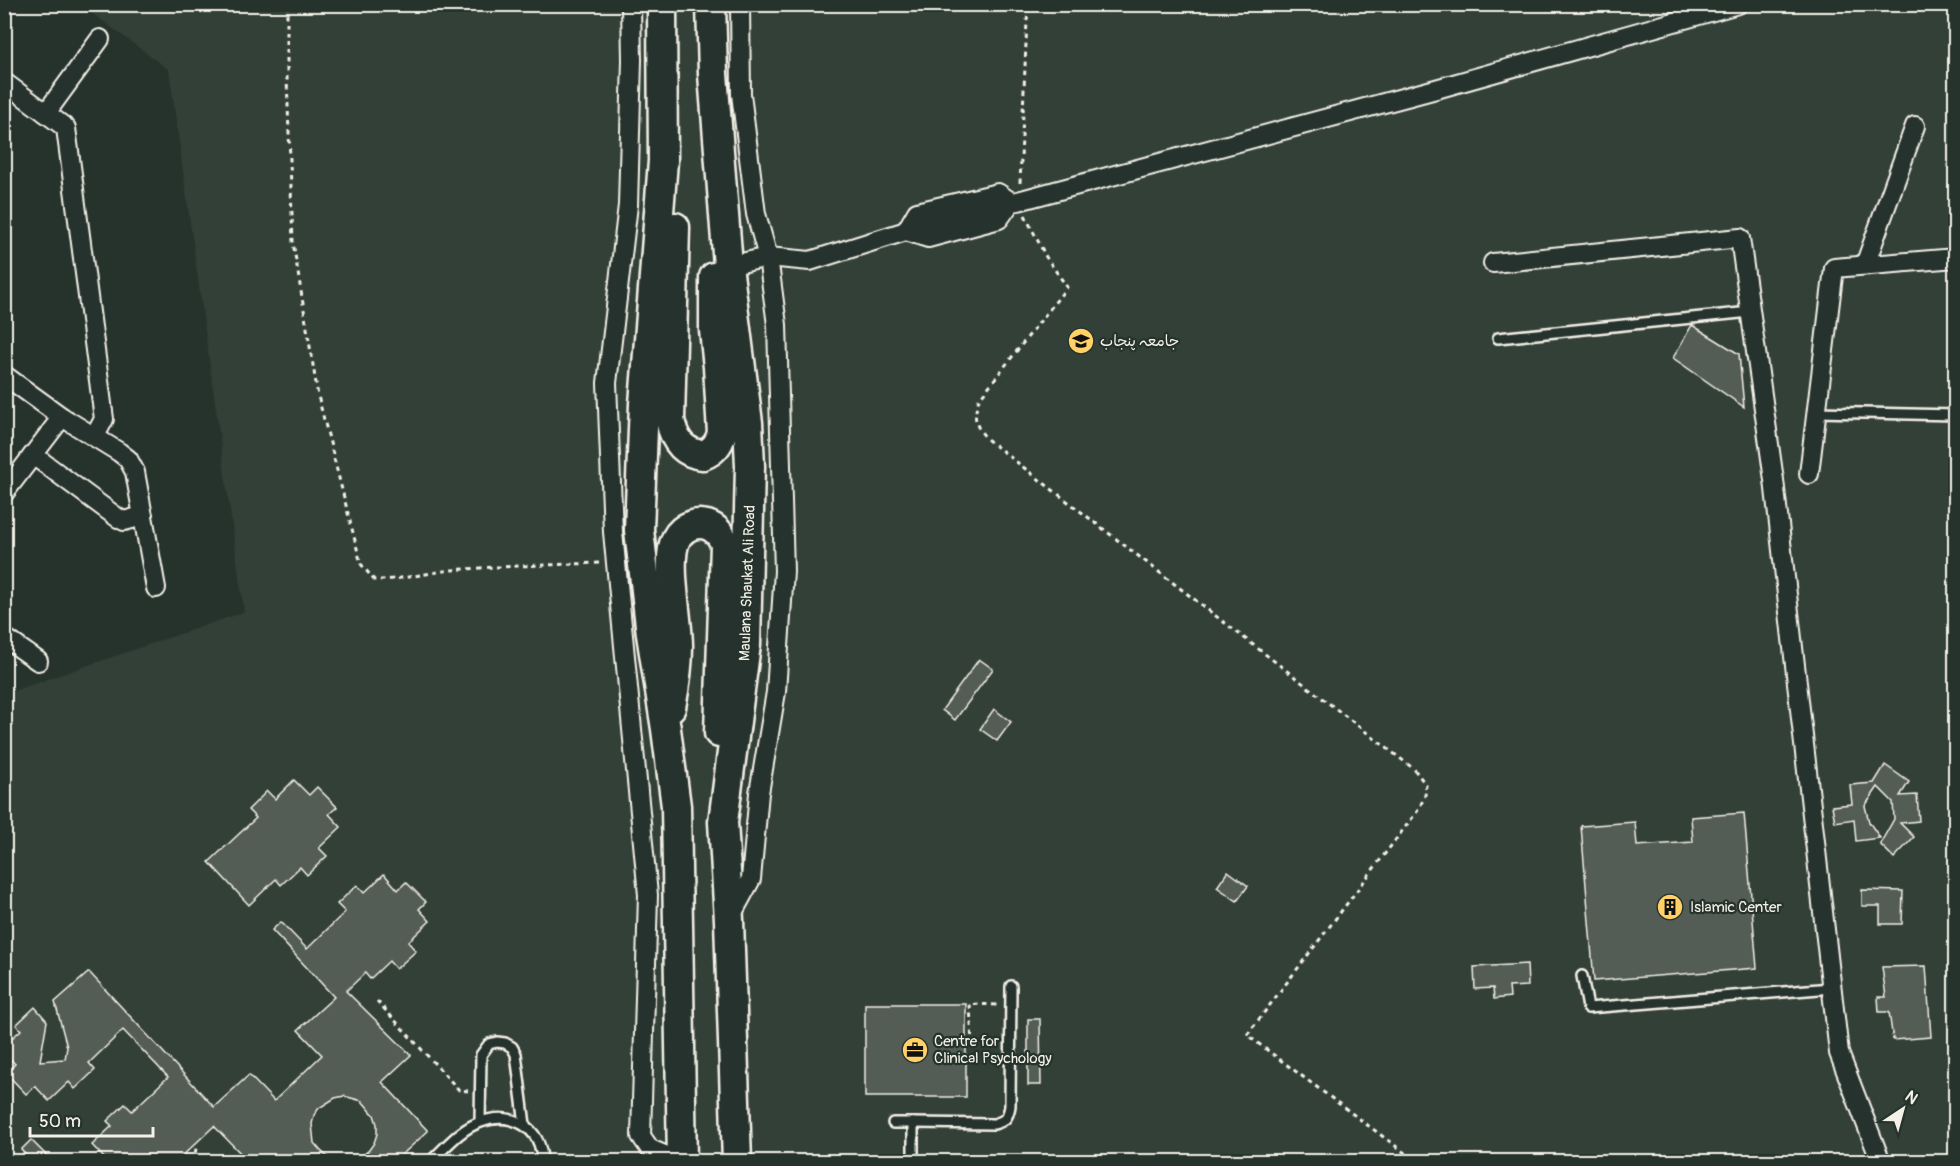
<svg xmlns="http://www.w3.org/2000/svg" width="1960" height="1166" font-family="Pangolin,'Playpen Sans Arabic',sans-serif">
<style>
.built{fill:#333f39}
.building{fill:#525c55;stroke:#f4f1e8;stroke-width:1.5}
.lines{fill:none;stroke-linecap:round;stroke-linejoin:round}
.service-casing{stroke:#f4f1e8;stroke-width:14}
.minor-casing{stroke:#f4f1e8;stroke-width:22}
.primary-casing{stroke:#f4f1e8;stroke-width:33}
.path{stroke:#f4f1e8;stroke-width:3;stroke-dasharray:4.5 4.5;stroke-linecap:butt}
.service{stroke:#26332d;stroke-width:9}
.minor{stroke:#26332d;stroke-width:18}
.primary{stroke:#26332d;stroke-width:28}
.labels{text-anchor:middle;stroke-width:4.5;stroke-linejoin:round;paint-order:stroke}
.poi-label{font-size:15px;fill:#f4f1e8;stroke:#26332d;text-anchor:start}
.street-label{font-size:15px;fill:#f4f1e8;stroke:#26332d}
</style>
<rect width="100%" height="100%" fill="#26332d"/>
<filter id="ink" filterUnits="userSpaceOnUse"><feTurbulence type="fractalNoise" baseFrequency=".0167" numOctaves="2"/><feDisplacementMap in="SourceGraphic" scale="12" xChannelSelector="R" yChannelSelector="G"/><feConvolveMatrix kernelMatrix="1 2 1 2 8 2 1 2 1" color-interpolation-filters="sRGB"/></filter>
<g filter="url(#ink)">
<path class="built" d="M81,5H1955V1161H5L4,694L244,612L169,70Z"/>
<g class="building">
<path d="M1692,325L1739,354L1744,407L1673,358Z"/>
<path d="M979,659L993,669L955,720L942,710Z"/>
<path d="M994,709L1011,722L997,741L980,729Z"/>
<path d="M1885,765L1909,782L1900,796L1917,795L1919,821L1900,823L1914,837L1894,858L1880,844L1894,819L1893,802L1878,787L1865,806L1869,822L1880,838L1856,841L1854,819L1835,822L1832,806L1852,804L1850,785L1874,783Z"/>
<path d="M294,780L309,795L317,787L337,807L329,814L341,827L319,848L327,856L307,875L300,867L281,885L276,879L249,905L209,862L256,818L248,810L267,791L275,799Z"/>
<path d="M1744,813L1757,968L1594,981L1581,826L1635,822L1637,846L1693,842L1691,817Z"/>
<path d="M1228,871L1248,886L1237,901L1217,887Z"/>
<path d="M384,874L398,890L406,882L426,902L419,909L430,921L408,942L416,951L396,969L389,961L370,979L365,973L346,991L411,1055L382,1082L428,1131L395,1161H356L369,1150L374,1143L377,1134V1124L374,1115L362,1101L344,1096L335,1098L319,1108L314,1115L312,1124L314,1143L320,1150L332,1161H248L214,1126L177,1161H107L92,1145L112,1126L107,1121L125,1104L132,1111L168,1077L123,1030L89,1063L95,1070L75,1089L69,1082L49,1101L35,1086L26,1094L6,1073L15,1064L4,1052V1045L21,1030L16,1025L35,1007L47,1021L40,1061L65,1059L67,1047L55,1002L89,972L214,1107L249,1075L274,1101L322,1055L298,1030L334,997L272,930L281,922L307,949L345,912L337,904L357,885L364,893Z"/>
<path d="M1862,890L1903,891L1902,924H1880V906H1862Z"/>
<path d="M1527,964L1528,986L1509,987L1510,997L1494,999L1493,988L1475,989L1474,967Z"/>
<path d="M1926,966L1931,1037L1893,1040L1889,1012H1879L1878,997H1886L1882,967Z"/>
<rect x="865" y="1004" width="101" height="93"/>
<path d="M1028,1019H1040L1041,1085H1028Z"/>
<path d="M31,1140L52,1161H32L21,1150Z"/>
</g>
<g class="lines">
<g class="service-casing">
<g id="service">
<path d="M1498,338L1750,312"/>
<path d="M1817,412L1956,415"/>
<path d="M1582,976L1588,1008L1831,988"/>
<path d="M480,1122L481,1055L489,1044L497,1042L505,1043L512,1047L516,1054L525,1125"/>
<path d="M893,1123H913V1162"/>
<path d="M913,1123L994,1124C1005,1121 1008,1118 1010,1106L1011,986"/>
<path d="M430,1162C445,1148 461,1128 481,1122C512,1111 542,1127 542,1162"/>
</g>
</g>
<g class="minor-casing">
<g id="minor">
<path d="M631,4L632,60L628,205L607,383L613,532L648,895L641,1136L650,1149L681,1162"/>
<path d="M4,82L66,128L104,419L95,436"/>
<path d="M46,113L100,39"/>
<path d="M998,193L1011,202L999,219L928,238L906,231L917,212Z"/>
<path d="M1493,263L1740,238L1774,480L1839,1053L1881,1162"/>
<path d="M1865,265L1915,126"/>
<path d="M728,266L768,257L810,261L906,231L927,222L993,205L1018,201L1436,89L1738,4"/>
<path d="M4,375L62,417L119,452L128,459L135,472L156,588"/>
<path d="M33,455L118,518L124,521L143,516"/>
<path d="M1809,474L1834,268L1956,258"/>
<path d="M4,493L62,417"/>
<path d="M4,637L38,661"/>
<path d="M731,916L751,879L759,793L776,692L784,571L777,325L768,257L756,214L741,94L740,4"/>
</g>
</g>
<g class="primary-casing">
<g id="primary">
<path d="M662,4L663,161L644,404L639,530L651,634L666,729L676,806L682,1162"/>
<path d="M711,4L713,74L728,266L748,423L750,466L746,644L723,822L729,920L737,1162"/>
<path d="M675,227L670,420C674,439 682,453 703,455C714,451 719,444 722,433L718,367L714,330V277"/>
<path d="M671,707C675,687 678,666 678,647C678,619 667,569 674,544C678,530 692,521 707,525C716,528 722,536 725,544L719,733"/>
</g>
</g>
<g class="path">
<path d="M287,4V78L293,242L318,396L361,564L374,580C401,580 426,573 452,570C501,566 550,565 599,563"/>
<path d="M1020,183L1027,20L1030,4"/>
<path d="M1025,215L1046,257L1067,287L979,399C973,418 974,425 988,440L1414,769L1426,785L1425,795L1419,809L1247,1035L1417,1162"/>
<path d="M377,1001L459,1090L468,1091"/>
<path d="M972,1045L970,1004L1000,1005"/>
<path d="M216,1157L220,1162"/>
<path d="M194,1162L196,1148"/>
</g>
<use href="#service" class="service"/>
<use href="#minor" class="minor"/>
<use href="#primary" class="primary"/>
</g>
</g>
<defs>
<g id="university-disc" transform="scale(1.35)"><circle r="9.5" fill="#ffd166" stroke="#26332d"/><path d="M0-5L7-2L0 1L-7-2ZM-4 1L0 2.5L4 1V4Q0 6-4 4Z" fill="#111"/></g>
<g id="building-disc" transform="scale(1.35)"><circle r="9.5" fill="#ffd166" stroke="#26332d"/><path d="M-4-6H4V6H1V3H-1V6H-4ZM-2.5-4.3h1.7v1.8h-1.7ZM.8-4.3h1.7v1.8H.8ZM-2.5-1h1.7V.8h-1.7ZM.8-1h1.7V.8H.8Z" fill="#111"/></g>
<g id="office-disc" transform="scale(1.35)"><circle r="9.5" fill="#ffd166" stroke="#26332d"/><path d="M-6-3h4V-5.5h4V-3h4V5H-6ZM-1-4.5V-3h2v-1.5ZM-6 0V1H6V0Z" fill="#111"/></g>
</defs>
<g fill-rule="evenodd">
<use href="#university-disc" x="1081" y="341"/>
<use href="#building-disc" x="1670" y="907"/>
<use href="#office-disc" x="915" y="1050"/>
</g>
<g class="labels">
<g class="poi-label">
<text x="1100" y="346">جامعہ پنجاب</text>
<text x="1690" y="912">Islamic Center</text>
<text x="934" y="1046">Centre for<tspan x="934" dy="17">Clinical Psychology</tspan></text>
</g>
<g class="street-label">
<text transform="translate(747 583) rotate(-88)" y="5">Maulana Shaukat Ali Road</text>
</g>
</g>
<rect width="1960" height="1166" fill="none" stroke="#26332d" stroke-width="24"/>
<rect x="12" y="12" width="1936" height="1142" fill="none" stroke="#f4f1e8" stroke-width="2" filter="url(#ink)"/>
<g transform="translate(1903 1109) rotate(36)" stroke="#26332d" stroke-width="4.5" paint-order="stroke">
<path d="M0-4.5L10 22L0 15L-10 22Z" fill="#f4f1e8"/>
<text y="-9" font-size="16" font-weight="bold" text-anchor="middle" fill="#f4f1e8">N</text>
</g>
<path d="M30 1127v9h123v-9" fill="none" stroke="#f4f1e8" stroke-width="3"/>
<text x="39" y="1127" font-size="18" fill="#f4f1e8" stroke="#26332d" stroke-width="4.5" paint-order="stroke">50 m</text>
</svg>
